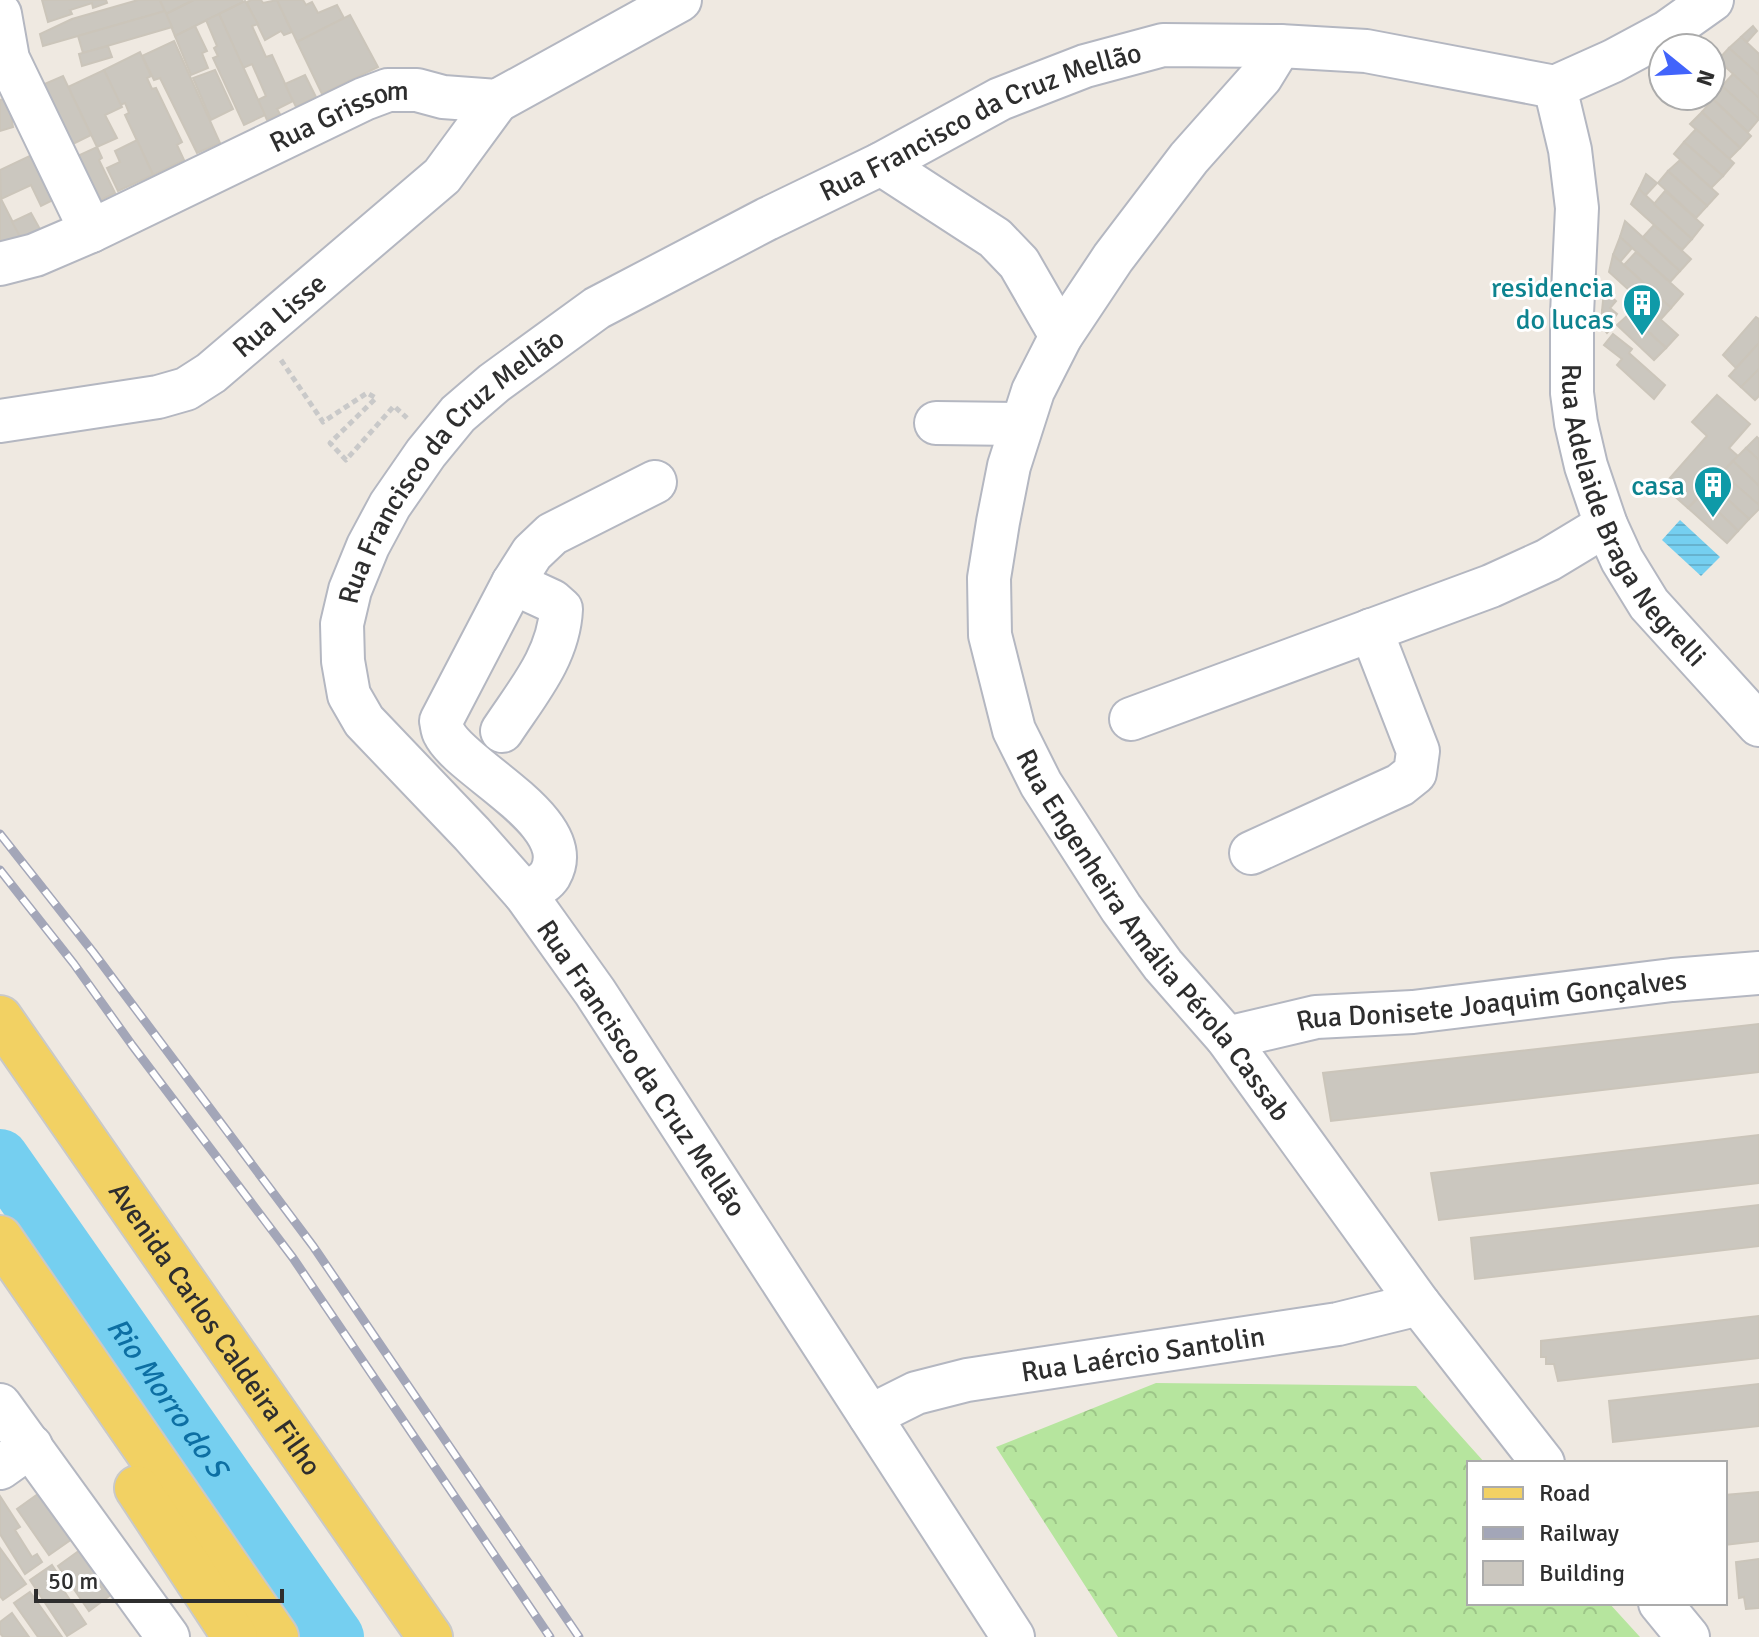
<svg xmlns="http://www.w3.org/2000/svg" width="1759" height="1637" font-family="Signika,sans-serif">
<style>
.forest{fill:url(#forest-crowns)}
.water{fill:url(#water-rules)}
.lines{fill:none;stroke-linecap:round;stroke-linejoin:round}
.river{stroke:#75cff0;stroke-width:58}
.building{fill:#cbc7bf;stroke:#cbc5ba;stroke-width:2}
.minor-casing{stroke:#b4b7c1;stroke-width:46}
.major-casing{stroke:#c9c9c9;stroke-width:48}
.path{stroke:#c9c9c9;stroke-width:5;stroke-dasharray:6 4;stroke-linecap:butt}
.minor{stroke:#fff;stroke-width:42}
.major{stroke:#f2d163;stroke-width:44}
.rail-casing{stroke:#a3a6b8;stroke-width:9}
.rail{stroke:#fff;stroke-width:6;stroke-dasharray:18;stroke-linecap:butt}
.labels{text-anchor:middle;stroke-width:6;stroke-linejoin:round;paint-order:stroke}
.street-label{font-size:28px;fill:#2e2e2e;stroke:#fff}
.culture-label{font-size:28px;fill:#0d838f;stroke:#fff;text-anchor:end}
.water-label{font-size:30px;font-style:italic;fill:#0d6fa3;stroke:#fff}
</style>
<defs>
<pattern id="forest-crowns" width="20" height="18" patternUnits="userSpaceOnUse" patternTransform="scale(2)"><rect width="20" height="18" fill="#b6e59e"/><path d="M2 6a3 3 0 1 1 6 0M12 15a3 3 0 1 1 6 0" fill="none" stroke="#9dc588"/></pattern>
<pattern id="water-rules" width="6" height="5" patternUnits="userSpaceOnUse" patternTransform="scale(2)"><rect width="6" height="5" fill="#75cff0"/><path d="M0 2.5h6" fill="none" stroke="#66b2ce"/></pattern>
</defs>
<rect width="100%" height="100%" fill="#efe9e1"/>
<path class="forest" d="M1156,1383L1416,1386L1485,1463H1469V1603H1609L1640,1637H1118L996,1447Z"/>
<path class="water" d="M1680,520L1720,557L1701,576L1662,540Z"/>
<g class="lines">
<path class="river" id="s1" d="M0,1158L335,1637"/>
</g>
<g class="building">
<path d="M42,0H106L107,3L93,8L92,3L70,10L72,14L48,22Z"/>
<path d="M138,0H160L165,11L43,46L40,34L72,19Z"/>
<path d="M160,0H193L166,14Z"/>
<path d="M194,0H242L243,2L175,36L166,14Z"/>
<path d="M251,0H261L263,3L277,0L292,32L284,35L281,31L265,40L248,5L247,2Z"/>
<path d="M277,0H303L306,5L312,2L318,13L337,5L344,18L297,42Z"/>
<path d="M245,1L258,24L252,26L266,57L272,55L293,101L277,109L280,114L267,120L258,100L266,96L252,64L243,68L219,14Z"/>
<path d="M165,11L172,27L83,53L78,36Z"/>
<path d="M219,14L265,115L244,125L213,58L218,56L214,48L217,46L206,20Z"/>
<path d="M350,15L378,67L322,94L297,42Z"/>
<path d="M195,26L207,51L202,53L208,68L191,75L175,36Z"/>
<path d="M1753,26L1757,31L1747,42L1741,37Z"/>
<path d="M1741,37L1759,54V75L1729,48Z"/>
<path d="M174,41L220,143L197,153L160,78L154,80L142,56Z"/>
<path d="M108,46L112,57L82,66L79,54Z"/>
<path d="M1729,48L1759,75V98L1718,60Z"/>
<path d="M140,52L151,76L147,78L152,89L156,88L182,142L177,145L184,160L153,175L125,115L129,113L125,103L120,105L104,70Z"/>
<path d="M104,70L122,107L105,115L117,138L97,147L68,87Z"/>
<path d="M215,70L233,109L211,120L193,78Z"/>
<path d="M1733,74L1759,98V119L1722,86Z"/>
<path d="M305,75L316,97L296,107L285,84Z"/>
<path d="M63,76L91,135L63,149L33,89Z"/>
<path d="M1723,87L1759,119L1748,132L1713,99Z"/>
<path d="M8,98L13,127L0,131V100Z"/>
<path d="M1713,99L1751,136L1740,148L1702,112Z"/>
<path d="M1702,112L1740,148L1729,159L1690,124Z"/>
<path d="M1696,129L1734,163L1723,176L1684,142Z"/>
<path d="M137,140L153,175L118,191L107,168L120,162L115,151Z"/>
<path d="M1684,142L1723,176L1711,188L1674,154Z"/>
<path d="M97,147L102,158L99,160L115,193L91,205L69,160Z"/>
<path d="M38,152L59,197L41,206L31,185L1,199L0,170Z"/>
<path d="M1680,160L1718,194L1707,206L1668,171Z"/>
<path d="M1668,171L1707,206L1696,218L1658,183Z"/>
<path d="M1646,174L1657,183L1645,196L1639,189Z"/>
<path d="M1639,189L1692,239L1682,250L1631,204Z"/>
<path d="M1665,191L1703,225L1692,239L1654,204Z"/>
<path d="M0,197L22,240L3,244L0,239Z"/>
<path d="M31,213L41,231L22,240L12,222Z"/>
<path d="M1625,221L1680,271L1670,282L1620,237Z"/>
<path d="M1654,225L1691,259L1680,271L1643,237Z"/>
<path d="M1620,237L1632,248L1620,262L1613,255Z"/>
<path d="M1636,252L1683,294L1671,308L1624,265Z"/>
<path d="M1613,255L1671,308L1661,319L1609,272Z"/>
<path d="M1604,291L1616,301L1610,308L1617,314L1612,321L1602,311Z"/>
<path d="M1640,301L1678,335L1666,348L1629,314Z"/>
<path d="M1602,311L1615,324L1607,333L1601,326Z"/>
<path d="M1629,314L1666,348L1654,360L1617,325Z"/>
<path d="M1756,317L1759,319V343L1736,368L1723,355Z"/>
<path d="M1613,334L1632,349L1629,353L1665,385L1654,399L1617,365L1622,359L1604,345Z"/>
<path d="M1759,343V369L1741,387L1729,376Z"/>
<path d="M1759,369V396L1755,400L1741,387Z"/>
<path d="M1717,395L1750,424L1729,448L1738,456L1688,508L1663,486L1707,436L1692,422Z"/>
<path d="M1757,437L1759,439V460L1746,448Z"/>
<path d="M1746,448L1759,460V486L1733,461Z"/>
<path d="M1733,461L1759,486V505L1722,473Z"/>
<path d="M1722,473L1759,505V509L1749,519L1711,484Z"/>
<path d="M1711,484L1749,519L1738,531L1701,495Z"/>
<path d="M1701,495L1738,531L1727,543L1688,508Z"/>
<path d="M1759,1024V1072L1331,1121L1323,1073Z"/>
<path d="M1759,1135V1183L1439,1220L1431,1173Z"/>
<path d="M1759,1205V1246L1475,1279L1471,1238Z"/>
<path d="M1759,1316V1358L1558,1381L1554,1364H1546V1357H1541V1341Z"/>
<path d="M1759,1384V1426L1613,1442L1609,1401Z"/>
<path d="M42,1491L79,1534L49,1555L17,1509Z"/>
<path d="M1759,1492V1541L1725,1545V1495Z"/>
<path d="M0,1496L20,1527L15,1530L32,1557L37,1554L42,1562L25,1574L0,1534Z"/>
<path d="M87,1545L112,1594L89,1611L58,1566Z"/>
<path d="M0,1548L26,1584L3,1600L0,1596Z"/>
<path d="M1759,1559V1608L1746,1609L1744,1597L1739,1598L1736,1562Z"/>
<path d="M52,1565L62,1580L58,1582L86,1624L67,1636L30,1580Z"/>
<path d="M30,1592L62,1637H38L14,1603Z"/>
<path d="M12,1613L29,1637H3L0,1633V1622Z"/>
</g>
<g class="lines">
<g class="minor-casing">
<g id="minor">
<path d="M0,14L8,59L91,231"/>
<path id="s2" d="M1280,46L1261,77L1189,158L1113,258L1061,336L1033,391L1009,466L998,522L989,578L990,635L1014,730L1041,784L1121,908L1163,965L1227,1038L1419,1304L1543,1463"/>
<path id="s3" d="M1555,87L1570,150L1577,208L1572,314V393L1576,423L1586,466L1606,525L1622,560L1649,604L1759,725"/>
<path d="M881,164L995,238L1019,263L1061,336"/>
<path id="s4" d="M0,264L35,255L91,231L364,99L388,90H417L443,97L497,101L680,0"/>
<path id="s5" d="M0,421L158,397L186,389L211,373L442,176L497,101"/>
<path d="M936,423L1021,424"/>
<path d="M1131,719L1491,586L1548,560L1606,525"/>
<path d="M502,731C527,693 559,656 561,609L552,601L513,583"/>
<path d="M1251,853L1400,785L1415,773L1418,751L1371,630"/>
<path d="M525,894C533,889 545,883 550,875C580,822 461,769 444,733C442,730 442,725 441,721L513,583L532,553L552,534L655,482"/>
<path id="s6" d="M1227,1038L1316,1017L1413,1012L1672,980L1759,973"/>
<path d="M0,1405L168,1637"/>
<path id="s7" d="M870,1416L916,1393L967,1380L1338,1324L1419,1304"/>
<path d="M0,1468L31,1446"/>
<path d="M1660,1603L1688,1637"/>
<path id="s8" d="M1013,1637L595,992L525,894L472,834L364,721L349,695L343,661L342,624L350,590L368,546L390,505L426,453L458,414L494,383L597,308L767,219L881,164L1000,99L1085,66L1163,45L1280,46L1366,51L1555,87L1613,61L1667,32L1712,0"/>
</g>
</g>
<g class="major-casing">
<g id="major">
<path id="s9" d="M0,1018L430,1637"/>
<path d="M0,1238L276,1637"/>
<path d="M137,1488L235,1637"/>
</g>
</g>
<path class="path" d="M281,360L323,422L367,393L376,398L330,443L346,460L394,406L407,418"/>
<use href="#minor" class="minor"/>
<use href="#major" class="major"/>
<g class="rail-casing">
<g id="rail">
<path d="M0,834L93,952L313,1246L579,1637"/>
<path d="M0,870L74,964L132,1045L293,1258L550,1637"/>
</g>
</g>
<use href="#rail" class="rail"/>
</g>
<defs>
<g id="building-pin" transform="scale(2)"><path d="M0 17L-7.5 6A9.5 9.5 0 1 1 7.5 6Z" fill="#0f9aa8" stroke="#fff"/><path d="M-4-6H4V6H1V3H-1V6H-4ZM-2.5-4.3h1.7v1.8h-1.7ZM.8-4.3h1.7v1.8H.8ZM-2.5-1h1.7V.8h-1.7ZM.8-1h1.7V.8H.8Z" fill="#fff"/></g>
</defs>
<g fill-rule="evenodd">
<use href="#building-pin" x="1642" y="303"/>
<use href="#building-pin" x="1713" y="485"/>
</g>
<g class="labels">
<g class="street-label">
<text dy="10" stroke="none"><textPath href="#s4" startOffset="372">Rua Grissom</textPath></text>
<text dy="10" stroke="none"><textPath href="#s8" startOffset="2072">Rua Francisco da Cruz Mellão</textPath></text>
<text dy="10" stroke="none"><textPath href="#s5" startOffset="308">Rua Lisse</textPath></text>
<text dy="10" stroke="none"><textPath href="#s8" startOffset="1424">Rua Francisco da Cruz Mellão</textPath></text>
<text dy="10" stroke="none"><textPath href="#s3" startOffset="446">Rua Adelaide Braga Negrelli</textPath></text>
<text dy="10" stroke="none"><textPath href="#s2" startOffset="1022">Rua Engenheira Amália Pérola Cassab</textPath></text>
<text dy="10" stroke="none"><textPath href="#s6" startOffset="268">Rua Donisete Joaquim Gonçalves</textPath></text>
<text transform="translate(642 1068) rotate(56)" y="10">Rua Francisco da Cruz Mellão</text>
<text dy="10" stroke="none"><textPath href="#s9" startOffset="378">Avenida Carlos Caldeira Filho</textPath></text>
<text dy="10" stroke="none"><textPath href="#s7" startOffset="282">Rua Laércio Santolin</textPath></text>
</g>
<g class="culture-label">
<text x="1614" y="297">residencia<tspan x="1614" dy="32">do lucas</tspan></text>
<text x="1685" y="495">casa</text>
</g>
<g class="water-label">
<text dy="10" stroke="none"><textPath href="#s1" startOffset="292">Rio Morro do S</textPath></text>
</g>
</g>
<rect x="1467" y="1461" width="260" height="144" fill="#ffffff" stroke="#ababab" stroke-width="2"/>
<rect x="1483" y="1487" width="40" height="12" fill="#f2d163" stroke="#ababab" stroke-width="2"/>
<text x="1539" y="1501" font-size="24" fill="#2e2e2e">Road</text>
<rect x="1483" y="1527" width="40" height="12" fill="#a3a6b8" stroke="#ababab" stroke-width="2"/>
<text x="1539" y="1541" font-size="24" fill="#2e2e2e">Railway</text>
<rect x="1483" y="1561" width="40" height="24" fill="#cbc7bf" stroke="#ababab" stroke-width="2"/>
<text x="1539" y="1581" font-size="24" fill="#2e2e2e">Building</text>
<g transform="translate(1687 72) rotate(108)"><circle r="38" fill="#ffffff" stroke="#ababab" stroke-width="2"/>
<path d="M0-6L14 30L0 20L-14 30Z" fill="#4264fb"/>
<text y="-12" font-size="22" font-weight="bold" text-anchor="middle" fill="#2e2e2e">N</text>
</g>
<path d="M36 1589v12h246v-12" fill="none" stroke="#2e2e2e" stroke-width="4"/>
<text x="48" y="1589" font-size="24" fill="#2e2e2e" stroke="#ffffff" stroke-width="6" paint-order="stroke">50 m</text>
</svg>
